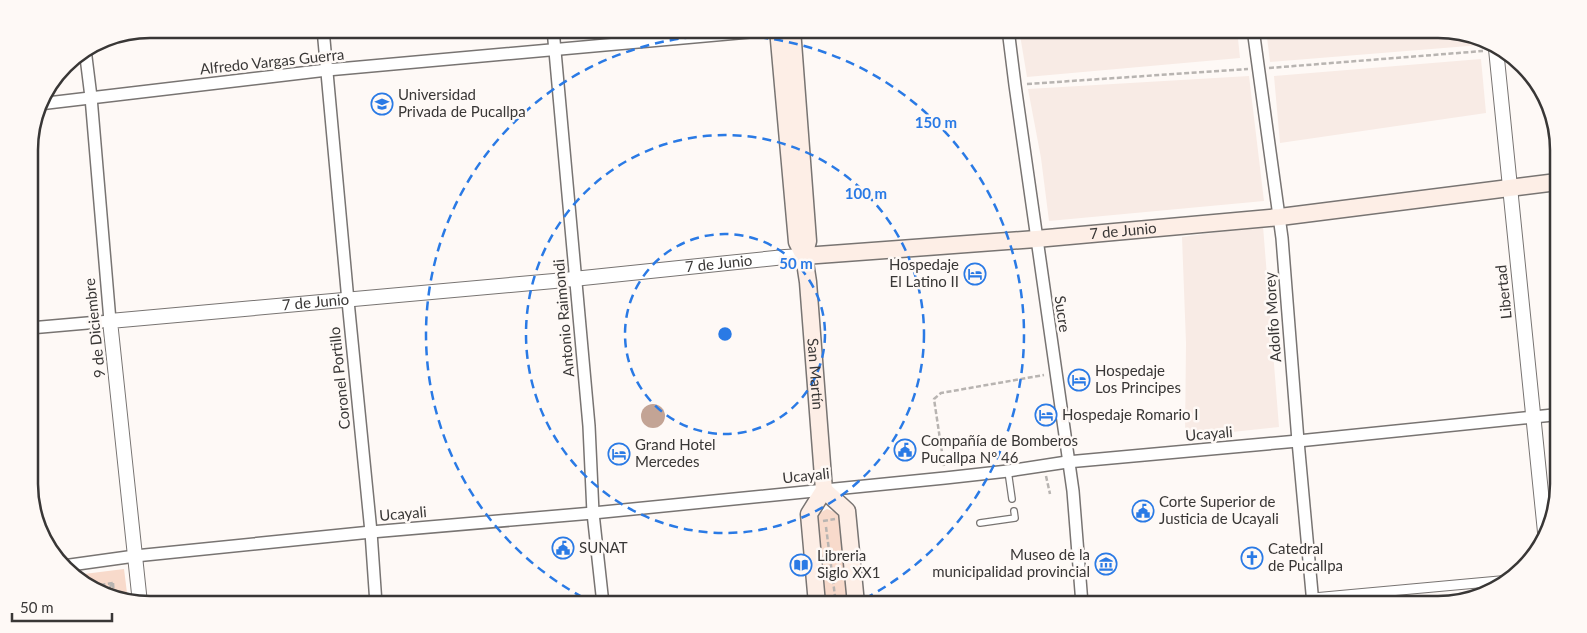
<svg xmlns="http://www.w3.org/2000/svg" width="1587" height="633" font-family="Lato,sans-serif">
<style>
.built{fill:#f8ebe5}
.green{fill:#f8dacb}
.water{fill:#c3a495}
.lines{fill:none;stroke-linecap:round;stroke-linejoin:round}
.service-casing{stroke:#787472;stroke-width:8}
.pedestrian-casing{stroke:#787472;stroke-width:11}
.minor-casing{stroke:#787472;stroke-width:14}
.tertiary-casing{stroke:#787472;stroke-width:16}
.secondary-casing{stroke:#787472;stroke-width:19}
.path{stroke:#b8b4b1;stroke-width:2.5;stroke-dasharray:5 2.5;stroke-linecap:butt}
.service{stroke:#fff;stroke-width:5.5}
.pedestrian{stroke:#fff;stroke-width:9}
.minor{stroke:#fff;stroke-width:11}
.tertiary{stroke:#fff;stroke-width:14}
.secondary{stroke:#fdeee6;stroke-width:16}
.ring{fill:none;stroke:#2a7ae5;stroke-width:2.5;stroke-dasharray:9 6}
.labels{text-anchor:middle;stroke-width:5;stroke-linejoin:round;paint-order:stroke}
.street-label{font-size:15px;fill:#393736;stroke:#fef9f6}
.poi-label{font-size:15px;fill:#393736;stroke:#fef9f6;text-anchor:start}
.rim{fill:none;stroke:#393736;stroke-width:2.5}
.centre{fill:#2a7ae5;stroke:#fef9f6;stroke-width:2.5}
.ring-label{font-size:15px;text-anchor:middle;font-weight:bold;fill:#2a7ae5;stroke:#fef9f6;stroke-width:5;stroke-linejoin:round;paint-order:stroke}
</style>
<rect width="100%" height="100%" fill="#fef9f6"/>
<g class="built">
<path d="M1019,29H1237L1240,58L1027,77Z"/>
<path d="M1266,29H1438L1477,35L1481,38V45L1270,62Z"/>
<path d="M1481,59L1486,113L1280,143L1274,76Z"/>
<path d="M1249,76L1264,201L1049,221L1041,158L1028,89Z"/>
<path d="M1263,226L1279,427L1185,437L1186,343L1182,237Z"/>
</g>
<g class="green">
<path d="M827,509L840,514L849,604H822L812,517Z"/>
<path d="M124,569L128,601L110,598L76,575Z"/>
</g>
<circle class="water" cx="653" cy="416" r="12"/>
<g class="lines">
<g class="service-casing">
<g id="service">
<path d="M878,29L887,31L895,29"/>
<path d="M1008,471L1012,499"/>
<path d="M980,523L1015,518L1014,511"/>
</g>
</g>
<g class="pedestrian-casing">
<path id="pedestrian" d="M1313,598L1510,580"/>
</g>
<g class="minor-casing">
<g id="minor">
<path d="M323,29L348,301L371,532L376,604"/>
<path d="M553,29L589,426L593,513L603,604"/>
<path d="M1008,29L1015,85L1073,491L1082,604"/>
<path d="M1253,29L1282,238L1298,441L1313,604"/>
<path d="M39,104L327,70L784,29"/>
<path d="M30,328L110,321L91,97L85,49"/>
<path d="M63,566L135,556L371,532L593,513L945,478L1008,471L1067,462L1298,441L1553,415"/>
</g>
</g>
<g class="tertiary-casing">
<g id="tertiary">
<path d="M1496,49L1545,532"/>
<path id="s1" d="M140,603L110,321L554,281L785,257L804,256"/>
</g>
</g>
<g class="secondary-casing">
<g id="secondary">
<path id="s2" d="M778,29L797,242L804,256L808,282L824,490L809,514L817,604"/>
<path d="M792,29L808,241L804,256"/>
<path id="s3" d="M804,256L1036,239L1280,217L1557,182"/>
<path d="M824,490L847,511L856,604"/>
</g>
</g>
<g class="path">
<path d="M1269,68L1483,51"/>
<path d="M1027,84L1248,69"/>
<path d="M944,466L934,399L941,393L1044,375"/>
<path d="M1046,476L1050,494"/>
<path d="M823,521L835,519"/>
<path d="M826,527L836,604"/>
<path d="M113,583L114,598"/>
<path d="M93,586L113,583"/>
<path d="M105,594L112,584"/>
</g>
<use href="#service" class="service"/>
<use href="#pedestrian" class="pedestrian"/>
<use href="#minor" class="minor"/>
<use href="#tertiary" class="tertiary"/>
<use href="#secondary" class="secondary"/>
</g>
<g class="ring">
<circle cx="725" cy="334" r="100"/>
<circle cx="725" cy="334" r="199"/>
<path d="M596 604A299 299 0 1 1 854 604"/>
</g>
<defs>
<g id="university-ring" transform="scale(1.125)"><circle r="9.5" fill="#fef9f6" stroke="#2a7ae5" stroke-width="1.5"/><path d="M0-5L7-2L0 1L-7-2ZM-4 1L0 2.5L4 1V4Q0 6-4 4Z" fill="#2a7ae5"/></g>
<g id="hotel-ring" transform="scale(1.125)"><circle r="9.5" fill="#fef9f6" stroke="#2a7ae5" stroke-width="1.5"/><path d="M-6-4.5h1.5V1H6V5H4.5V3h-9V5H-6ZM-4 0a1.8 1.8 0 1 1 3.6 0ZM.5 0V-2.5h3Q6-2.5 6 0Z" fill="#2a7ae5"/></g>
<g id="civic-ring" transform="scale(1.125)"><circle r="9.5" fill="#fef9f6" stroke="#2a7ae5" stroke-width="1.5"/><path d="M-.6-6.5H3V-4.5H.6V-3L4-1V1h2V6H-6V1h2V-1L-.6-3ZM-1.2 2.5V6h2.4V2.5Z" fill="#2a7ae5"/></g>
<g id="church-ring" transform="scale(1.125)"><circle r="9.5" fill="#fef9f6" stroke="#2a7ae5" stroke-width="1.5"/><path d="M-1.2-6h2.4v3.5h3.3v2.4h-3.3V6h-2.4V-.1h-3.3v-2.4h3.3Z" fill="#2a7ae5"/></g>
<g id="museum-ring" transform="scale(1.125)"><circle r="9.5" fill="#fef9f6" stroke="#2a7ae5" stroke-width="1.5"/><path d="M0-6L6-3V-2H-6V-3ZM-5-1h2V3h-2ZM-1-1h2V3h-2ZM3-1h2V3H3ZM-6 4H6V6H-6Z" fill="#2a7ae5"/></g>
<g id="library-ring" transform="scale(1.125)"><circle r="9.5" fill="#fef9f6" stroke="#2a7ae5" stroke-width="1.5"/><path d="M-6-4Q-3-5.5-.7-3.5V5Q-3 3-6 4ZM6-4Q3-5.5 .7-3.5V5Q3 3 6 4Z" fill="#2a7ae5"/></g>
</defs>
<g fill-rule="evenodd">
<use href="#university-ring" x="382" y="104"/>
<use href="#hotel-ring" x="975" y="274"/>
<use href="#hotel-ring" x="1079" y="380"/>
<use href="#hotel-ring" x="1046" y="415"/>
<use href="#civic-ring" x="905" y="450"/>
<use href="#hotel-ring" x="619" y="454"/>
<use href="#civic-ring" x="1143" y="511"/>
<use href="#civic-ring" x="563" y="548"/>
<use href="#church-ring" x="1252" y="558"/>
<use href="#museum-ring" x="1106" y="564"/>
<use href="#library-ring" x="801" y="565"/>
</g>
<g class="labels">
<g class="street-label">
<text transform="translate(272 62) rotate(-6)" y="5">Alfredo Vargas Guerra</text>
<text dy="5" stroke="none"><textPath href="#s3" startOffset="320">7 de Junio</textPath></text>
<text dy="5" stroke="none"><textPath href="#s1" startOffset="895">7 de Junio</textPath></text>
<text transform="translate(1504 292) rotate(-96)" y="5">Libertad</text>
<text dy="5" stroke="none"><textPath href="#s1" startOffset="490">7 de Junio</textPath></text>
<text transform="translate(1062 314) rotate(82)" y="5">Sucre</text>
<text transform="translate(1273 317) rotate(-94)" y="5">Adolfo Morey</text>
<text transform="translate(564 318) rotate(-95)" y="5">Antonio Raimondi</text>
<text transform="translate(95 328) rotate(-96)" y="5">9 de Diciembre</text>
<text dy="5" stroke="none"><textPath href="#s2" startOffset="348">San Martín</textPath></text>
<text transform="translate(340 378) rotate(-96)" y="5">Coronel Portillo</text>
<text transform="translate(1209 434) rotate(-5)" y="5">Ucayali</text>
<text transform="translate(806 476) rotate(-6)" y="5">Ucayali</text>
<text transform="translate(403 514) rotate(-5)" y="5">Ucayali</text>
</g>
<g class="poi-label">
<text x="398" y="100">Universidad<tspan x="398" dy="17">Privada de Pucallpa</tspan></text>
<text x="959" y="270" text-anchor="end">Hospedaje<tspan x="959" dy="17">El Latino II</tspan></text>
<text x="1095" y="376">Hospedaje<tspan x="1095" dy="17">Los Principes</tspan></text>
<text x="1062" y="420">Hospedaje Romario I</text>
<text x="921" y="446">Compañía de Bomberos<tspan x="921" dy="17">Pucallpa Nº 46</tspan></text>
<text x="635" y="450">Grand Hotel<tspan x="635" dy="17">Mercedes</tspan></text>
<text x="1159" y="507">Corte Superior de<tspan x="1159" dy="17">Justicia de Ucayali</tspan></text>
<text x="579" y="553">SUNAT</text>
<text x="1268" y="554">Catedral<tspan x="1268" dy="17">de Pucallpa</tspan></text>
<text x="1090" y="560" text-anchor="end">Museo de la<tspan x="1090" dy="17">municipalidad provincial</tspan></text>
<text x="817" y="561">Libreria<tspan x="817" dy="17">Siglo XX1</tspan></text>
</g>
</g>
<path d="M0 0H1587V633H0ZM150 38H1438A112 112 0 0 1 1550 150V484A112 112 0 0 1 1438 596H150A112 112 0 0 1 38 484V150A112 112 0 0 1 150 38Z" fill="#fef9f6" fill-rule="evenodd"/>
<path class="rim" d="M150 38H1438A112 112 0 0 1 1550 150V484A112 112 0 0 1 1438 596H150A112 112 0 0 1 38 484V150A112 112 0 0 1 150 38Z"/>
<circle cx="725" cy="334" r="8" class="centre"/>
<g class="ring-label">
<text x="936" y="128">150 m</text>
<text x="866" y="199">100 m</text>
<text x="796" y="269">50 m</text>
</g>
<path d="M12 613v8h100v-8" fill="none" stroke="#393736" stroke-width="2.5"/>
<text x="20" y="613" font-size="15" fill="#393736" stroke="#fef9f6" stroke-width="4" paint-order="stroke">50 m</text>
</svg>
